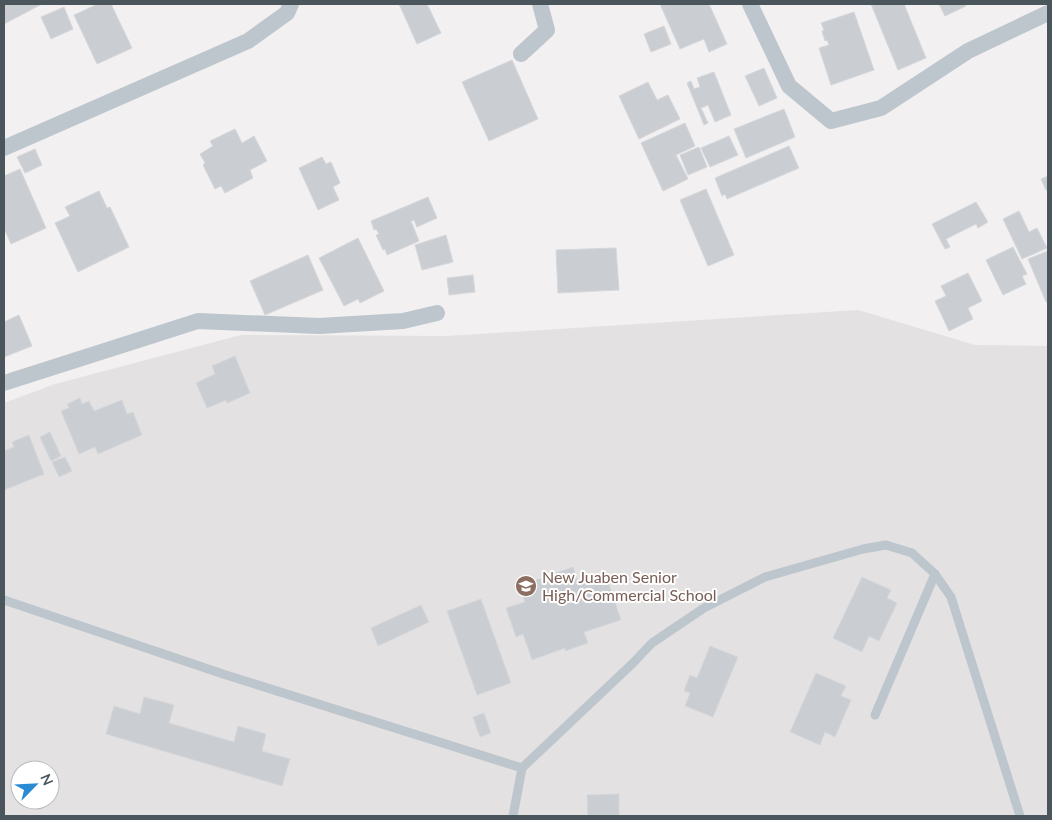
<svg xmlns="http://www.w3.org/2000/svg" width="1052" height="820" font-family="Lato,sans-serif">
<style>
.education{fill:#e3e1e2;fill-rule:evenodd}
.building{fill:#caced2;stroke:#d5d7db}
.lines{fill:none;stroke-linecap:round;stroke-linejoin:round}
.service{stroke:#bdc6cc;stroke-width:9}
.minor{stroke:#bdc6cc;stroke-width:16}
.labels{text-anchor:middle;stroke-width:4;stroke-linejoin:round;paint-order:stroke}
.education-label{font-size:16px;fill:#785e54;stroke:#fff;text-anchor:start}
</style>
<rect width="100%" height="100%" fill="#f2f0f1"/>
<path class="education" d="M858,310L975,345L1048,346V816H4V403L55,384L241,335L448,336ZM20,770H50V800H20Z"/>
<g class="building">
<path d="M4,4H42L4,24Z"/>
<path d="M98,4H111L132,48L97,64L74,15Z"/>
<path d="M399,4H427L441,33L417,44Z"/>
<path d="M660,4H709L727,44L709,52L704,39L680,49Z"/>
<path d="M871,4H904L926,58L898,70Z"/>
<path d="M939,4H965L966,6L945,16Z"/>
<path d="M64,7L73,29L51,39L41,17Z"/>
<path d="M854,12L874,70L831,85L819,48L829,45L827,40L825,41L822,31L824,30L821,23Z"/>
<path d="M664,26L671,44L651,52L644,34Z"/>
<path d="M512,60L538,119L489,141L462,82Z"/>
<path d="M764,68L777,98L759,106L745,76Z"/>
<path d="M714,72L731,115L715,122L708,105L701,108L708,123L704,125L687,83L691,81L694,89L700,87L697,78Z"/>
<path d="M648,82L657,100L668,95L680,119L639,139L619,96Z"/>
<path d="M784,109L795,137L746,158L734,129Z"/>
<path d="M685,123L695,146L676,155L688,179L663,191L641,143Z"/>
<path d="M235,129L242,143L254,136L267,161L250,170L253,178L225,193L221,186L215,189L203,165L205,163L200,154L213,146L210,141Z"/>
<path d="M729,136L738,155L710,167L701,148Z"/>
<path d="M789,146L799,168L727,199L725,194L722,196L715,178Z"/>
<path d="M699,147L707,167L688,175L680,155Z"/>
<path d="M35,149L42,165L25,173L17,157Z"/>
<path d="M322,157L326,164L331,162L340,183L333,187L339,200L318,210L299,168Z"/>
<path d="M20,169L46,228L11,244L4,228V176Z"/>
<path d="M1048,176V190H1046L1041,179Z"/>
<path d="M706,189L734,255L708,266L680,200Z"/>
<path d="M99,191L107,208L110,207L129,247L78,272L55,223L70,216L65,207Z"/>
<path d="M428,197L437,218L417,227L414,220L411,221L419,241L387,255L385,249L383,250L376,235L379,234L376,229L374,230L371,221Z"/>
<path d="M976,202L988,222L978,228L976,224L946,239L950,247L945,249L932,224Z"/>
<path d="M1019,211L1029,232L1037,228L1047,248L1022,259L1003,219Z"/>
<path d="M446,235L453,262L422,270L415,245Z"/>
<path d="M358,238L384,291L360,303L358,299L344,306L319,258Z"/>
<path d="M1013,247L1027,274L1022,276L1026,284L1003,295L986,260Z"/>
<path d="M616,248L619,290L558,293L556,250Z"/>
<path d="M1048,251V301L1046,302L1028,259Z"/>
<path d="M308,255L323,290L265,315L250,281Z"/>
<path d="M968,273L982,301L968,308L973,319L949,331L935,301L946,296L941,286Z"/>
<path d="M473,275L475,292L449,295L447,278Z"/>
<path d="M19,315L32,346L4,357V322Z"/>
<path d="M235,356L250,393L227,403L226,400L207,408L196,383L215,374L212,366Z"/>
<path d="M80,398L82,404L89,401L94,411L122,400L127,414L133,412L142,435L98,454L95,447L79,454L61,411L69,408L67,404Z"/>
<path d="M50,432L61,456L51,461L40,437Z"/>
<path d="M29,435L44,474L4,490V451L14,447L12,442Z"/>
<path d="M65,457L72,471L59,477L52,462Z"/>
<path d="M573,567L578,582L605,572L621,620L584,632L588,643L565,651V648L532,660L523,634L516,637L506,608L525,602L519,586Z"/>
<path d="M862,577L891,590L887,598L897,603L879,641L869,636L862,652L833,638Z"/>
<path d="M481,599L511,683L477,695L447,611Z"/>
<path d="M421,605L429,622L378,646L371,628Z"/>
<path d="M710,646L738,657L713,717L685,706L690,693L684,691L690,675L697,678Z"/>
<path d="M816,673L846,686L841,696L851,700L835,737L825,732L820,745L790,732Z"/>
<path d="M144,697L174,705L169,723L234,742L238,726L266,734L262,751L290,759L282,786L106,734L114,706L140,714Z"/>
<path d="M484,713L491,733L480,737L473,717Z"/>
<path d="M619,794V816H588L587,795Z"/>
</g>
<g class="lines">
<g class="service">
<path d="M4,600L223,674L522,768"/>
<path d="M875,715L935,574"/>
<path d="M513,816L522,768L632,664L652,643L704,608L765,577L863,549L886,545L912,553L935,574L951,597L1020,816"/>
</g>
<g class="minor">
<path d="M750,4L789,86L831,121L881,108L968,51L1048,13"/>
<path d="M521,54L547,30L540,4"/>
<path d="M4,148L248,41L287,13L291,4"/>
<path d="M4,383L198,321L319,326L403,321L437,313"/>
</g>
</g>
<defs>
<g id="school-disc" transform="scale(1.125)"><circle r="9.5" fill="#8d6e63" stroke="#fff"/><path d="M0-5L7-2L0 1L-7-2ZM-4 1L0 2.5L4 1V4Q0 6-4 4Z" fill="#fff"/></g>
</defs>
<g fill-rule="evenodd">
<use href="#school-disc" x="526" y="586"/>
</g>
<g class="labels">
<g class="education-label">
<text x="542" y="583">New Juaben Senior<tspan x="542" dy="18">High/Commercial School</tspan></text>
</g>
</g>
<rect width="1052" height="820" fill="none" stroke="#4a565c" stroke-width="10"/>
<g transform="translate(35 785) rotate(66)"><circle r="24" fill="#ffffff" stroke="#b7bbbe"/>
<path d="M0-4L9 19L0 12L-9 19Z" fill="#288bd4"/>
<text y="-8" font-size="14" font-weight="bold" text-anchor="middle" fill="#4a565c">N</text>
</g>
</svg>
